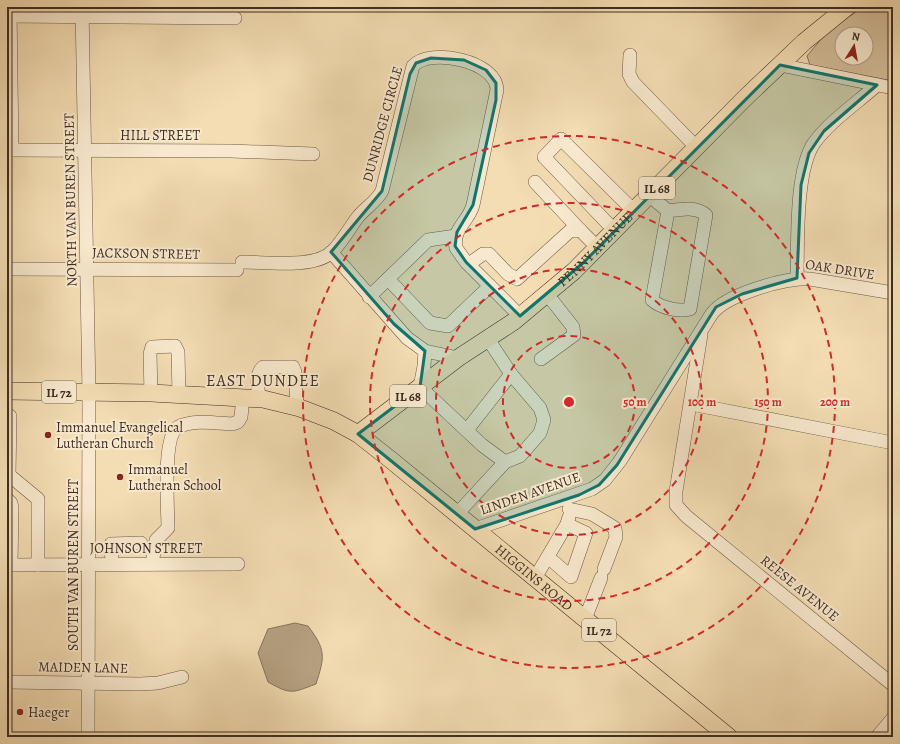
<svg xmlns="http://www.w3.org/2000/svg" width="900" height="744" font-family="Alegreya,serif">
<style>
.green{fill:#d5bf9b;stroke:#8a765f;fill-rule:evenodd}
.water{fill:#b6a182;stroke:#86735c}
.lines{fill:none;stroke-linecap:round;stroke-linejoin:round}
.minor-casing{stroke:#6c5947;stroke-width:14}
.major-casing{stroke:#3f2d23;stroke-width:18}
.minor{stroke:#f8e9ce;stroke-width:13}
.major{stroke:#f4ddb3;stroke-width:17}
.marked{fill:#0f766e;fill-opacity:0.2;stroke:#0f766e;stroke-width:3;stroke-linejoin:round}
.ring{fill:none;stroke:#d62828;stroke-width:2;stroke-dasharray:7 5}
.poi-dot{fill:#8f2418;stroke:#f8e9ce;stroke-width:1.5}
.labels{text-anchor:middle;stroke-width:4;stroke-linejoin:round;paint-order:stroke}
.shield{fill:#f8e9ce;stroke:#766556;stroke-width:1}
.shield-label{font-size:13px;font-weight:bold;fill:#3f2d23}
.street-label{font-size:14px;fill:#3f2d23;stroke:#f8e9ce}
.poi-label{font-size:14px;fill:#3f2d23;stroke:#f8e9ce;text-anchor:start}
.quarter-label{font-size:16px;letter-spacing:1px;fill:#3f2d23;stroke:#f8e9ce}
.centre{fill:#d62828;stroke:#f8e9ce;stroke-width:2}
.ring-label{font-size:12px;text-anchor:middle;font-weight:bold;fill:#d62828;stroke:#f8e9ce;stroke-width:4;stroke-linejoin:round;paint-order:stroke}
</style>
<rect width="100%" height="100%" fill="#f4ddb3"/>
<filter id="stains"><feTurbulence type="fractalNoise" baseFrequency=".005" numOctaves="4"/><feColorMatrix values="0 0 0 0 .2 0 0 0 0 .09 0 0 0 0 .02 0 0 0 .5 -.17"/></filter>
<radialGradient id="worn" r=".72"><stop offset=".6" stop-color="#630" stop-opacity="0"/><stop offset="1" stop-color="#630" stop-opacity=".3"/></radialGradient>
<path class="green" d="M863,7H893V81L810,65L807,56L827,32ZM842,34H866V58H842Z"/>
<path class="water" d="M295,623L308,626C326,650 325,656 316,684C292,693 291,695 268,682L258,653L268,629Z"/>
<g class="lines">
<g class="minor-casing">
<g id="minor">
<path d="M10,7L12,150"/>
<path d="M82,7L89,393L88,737"/>
<path d="M7,16L235,18"/>
<path d="M630,55L629,74L633,82L697,148"/>
<path d="M780,65L893,88"/>
<path d="M7,150L231,151L313,154"/>
<path d="M535,182L581,231"/>
<path d="M650,196L668,211C681,209 696,206 706,215L690,309C679,312 661,308 652,300L668,211"/>
<path d="M615,231L544,157L561,139L634,211"/>
<path d="M331,252L407,338L425,351L458,358"/>
<path d="M242,262C266,262 313,269 332,252C342,242 349,229 357,218C365,208 376,202 382,191L413,66C430,47 497,61 497,90L473,205C469,221 452,229 456,248L466,262L520,316"/>
<path d="M469,264L483,254H489L508,274L517,279L571,230L581,231L598,248"/>
<path d="M7,269L237,270"/>
<path d="M797,278C798,243 795,171 814,143C830,121 857,103 877,85"/>
<path d="M388,279L430,323L448,326L490,286"/>
<path d="M369,297L428,240L456,236"/>
<path d="M701,335L676,491V505L686,516L893,685"/>
<path d="M425,351L424,366L420,387L482,445L505,462L457,514"/>
<path d="M541,359L574,335L573,327L547,294"/>
<path d="M151,393L150,354L152,347L175,346L178,352L179,395"/>
<path d="M259,398C258,389 255,374 263,367H293L295,372L297,407"/>
<path d="M691,404L893,443"/>
<path d="M7,416H10L9,475L7,476"/>
<path d="M467,430L511,374L488,339"/>
<path d="M505,462L520,456L540,433L544,420L540,408L511,374"/>
<path d="M9,475L38,499V565"/>
<path d="M7,499L11,503L12,508L11,565"/>
<path d="M569,509L592,514L615,528L616,537L604,569"/>
<path d="M475,529L592,489L605,480L620,461L711,315C724,295 786,277 810,279L893,293"/>
<path d="M548,557L571,577L586,533L567,524"/>
<path d="M112,564L111,544L141,543"/>
<path d="M152,564L156,540L168,528C168,509 162,436 178,427C193,419 216,423 232,424L238,422L241,417L243,397"/>
<path d="M7,565L238,564"/>
<path d="M535,578L567,524L569,517"/>
<path d="M585,619L601,578"/>
<path d="M7,682L140,684L158,683L182,677"/>
<path d="M877,737L893,718"/>
</g>
</g>
<g class="major-casing">
<g id="major">
<path id="s1" d="M7,391L151,393L263,399L300,408L334,421L358,434L391,460L729,737"/>
<path id="s2" d="M358,434L458,358L513,322L574,271L745,98L804,42L847,7"/>
</g>
</g>
<use href="#minor" class="minor"/>
<use href="#major" class="major"/>
</g>
<path class="marked" d="M431,58L464,60L486,70L496,83V100L473,205L457,232L455,246L466,262L520,316L583,263L780,65L877,85L824,131L809,153L801,185L797,278L742,294L716,307L617,465L599,485L579,495L475,529L358,434L420,387L425,351L394,324L331,252L382,191L410,74L416,63Z"/>
<g class="ring">
<circle cx="569" cy="402" r="66"/>
<circle cx="569" cy="402" r="133"/>
<circle cx="569" cy="402" r="199"/>
<circle cx="569" cy="402" r="266"/>
</g>
<g class="poi-dot">
<circle cx="48" cy="435" r="4"/>
<circle cx="120" cy="477" r="4"/>
<circle cx="20" cy="712" r="4"/>
</g>
<g class="labels">
<g class="shield">
<rect x="639" y="177" width="36" height="22" rx="3"/>
<rect x="42" y="381" width="34" height="22" rx="3"/>
<rect x="390" y="385" width="36" height="22" rx="3"/>
<rect x="582" y="619" width="34" height="22" rx="3"/>
</g>
<g class="shield-label">
<text x="657" y="193">IL 68</text>
<text x="59" y="397">IL 72</text>
<text x="408" y="401">IL 68</text>
<text x="599" y="635">IL 72</text>
</g>
<g class="street-label">
<text transform="translate(382 124) rotate(-75)" y="5">DUNRIDGE CIRCLE</text>
<text x="160" y="140">HILL STREET</text>
<text transform="translate(70 200) rotate(-91)" y="5">NORTH VAN BUREN STREET</text>
<text dy="5" stroke="none"><textPath href="#s2" startOffset="301">PENNY AVENUE</textPath></text>
<text transform="translate(146 253) rotate(1)" y="5">JACKSON STREET</text>
<text transform="translate(840 269) rotate(9)" y="5">OAK DRIVE</text>
<text transform="translate(530 493) rotate(-19)" y="5">LINDEN AVENUE</text>
<text x="146" y="553">JOHNSON STREET</text>
<text transform="translate(73 565) rotate(-90)" y="5">SOUTH VAN BUREN STREET</text>
<text dy="5" stroke="none"><textPath href="#s1" startOffset="585">HIGGINS ROAD</textPath></text>
<text transform="translate(800 588) rotate(39)" y="5">REESE AVENUE</text>
<text transform="translate(83 667) rotate(1)" y="5">MAIDEN LANE</text>
</g>
<g class="poi-label">
<text x="56" y="432">Immanuel Evangelical<tspan x="56" dy="16">Lutheran Church</tspan></text>
<text x="128" y="474">Immanuel<tspan x="128" dy="16">Lutheran School</tspan></text>
<text x="28" y="717">Haeger</text>
</g>
<g class="quarter-label">
<text x="263" y="386">EAST DUNDEE</text>
</g>
</g>
<circle cx="569" cy="402" r="6" class="centre"/>
<g class="ring-label">
<text x="635" y="406">50 m</text>
<text x="702" y="406">100 m</text>
<text x="768" y="406">150 m</text>
<text x="835" y="406">200 m</text>
</g>
<rect width="900" height="744" fill="none" stroke="#f4ddb3" stroke-width="24"/>
<rect x="8" y="8" width="884" height="728" fill="none" stroke="#3f2d23" stroke-width="2"/>
<rect x="12" y="12" width="876" height="720" fill="none" stroke="#3f2d23"/>
<g transform="translate(854 46) rotate(11)"><circle r="19" fill="#f8e9ce" stroke="#ae9e8a"/>
<path d="M0-3L7 15L0 10L-7 15Z" fill="#8f2418"/>
<text y="-6" font-size="11" font-weight="bold" text-anchor="middle" fill="#3f2d23">N</text>
</g>
<rect width="100%" height="100%" filter="url(#stains)"/>
<rect width="100%" height="100%" fill="url(#worn)"/>
</svg>
